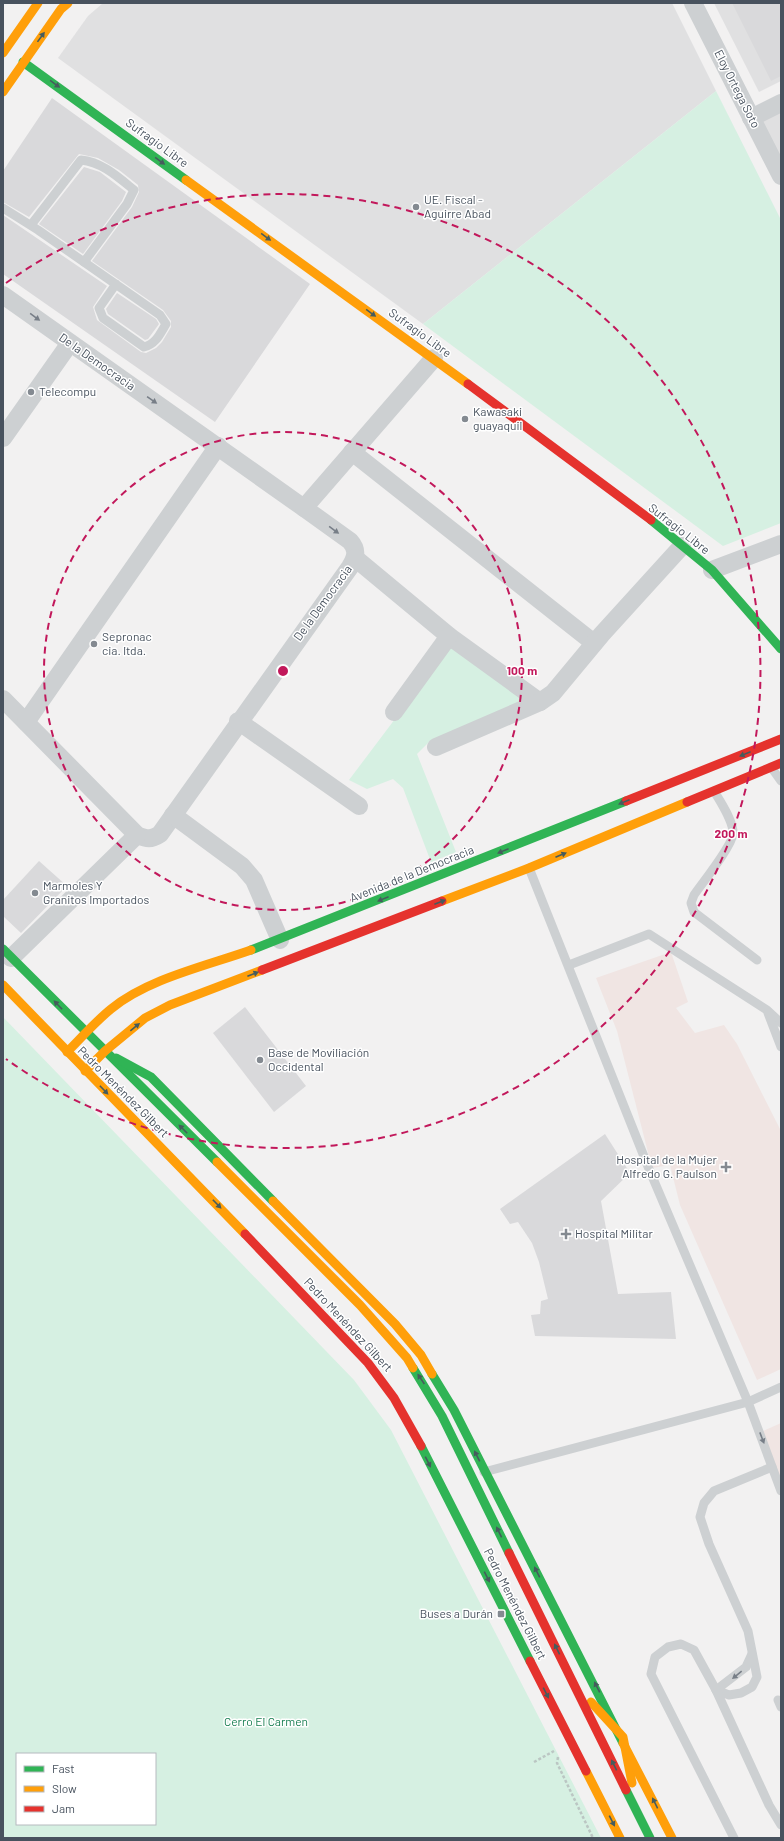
<svg xmlns="http://www.w3.org/2000/svg" width="784" height="1841" font-family="Barlow,sans-serif">
<style>
.education{fill:#e0e0e1}
.medical{fill:#f0e5e3}
.green{fill:#d6f0e2;fill-rule:evenodd}
.building{fill:#d9d9db}
.lines{fill:none;stroke-linecap:round;stroke-linejoin:round}
.path{stroke:#bbc6c3;stroke-width:2.5;stroke-dasharray:3 2;stroke-linecap:butt}
.lane{stroke:#cdd0d2;stroke-width:9}
.street{stroke:#cdd0d2;stroke-width:18}
.fast{stroke:#30b455;stroke-width:9}
.slow{stroke:#ff9f0a;stroke-width:9}
.jam{stroke:#e5322d;stroke-width:9}
.oneway{fill:#465c5d}
.oneway2{fill:#777e87}
.ring{fill:none;stroke:#c2185b;stroke-width:2;stroke-dasharray:7 5}
.poi-dot{fill:#848a91;stroke:#fff;stroke-width:1.5}
.labels{text-anchor:middle;stroke-width:3;stroke-linejoin:round;paint-order:stroke}
.street-label{font-size:12px;fill:#48525e;stroke:#fff}
.poi-label{font-size:12px;fill:#48525e;stroke:#fff;text-anchor:start}
.park-label{font-size:12px;fill:#197f52;stroke:#fff}
.centre{fill:#c2185b;stroke:#fff;stroke-width:2}
.ring-label{font-size:12px;text-anchor:middle;font-weight:bold;fill:#c2185b;stroke:#fff;stroke-width:3;stroke-linejoin:round;paint-order:stroke}
</style>
<rect width="100%" height="100%" fill="#f2f1f1"/>
<g class="education">
<path d="M103,3H672L716,91L423,324L58,58L88,16Z"/>
<path d="M714,3H781V81L759,92Z"/>
<path d="M781,111V172L756,123Z"/>
</g>
<g class="medical">
<path d="M671,952L688,1002L676,1008L695,1033L724,1025L737,1044L781,1131V1369L757,1380L680,1205L670,1165L652,1168L617,1031L596,978Z"/>
<path d="M781,1423V1480L761,1432Z"/>
</g>
<g class="green">
<path d="M716,91L781,220V523L723,546L423,324Z"/>
<path d="M450,646L528,703L430,741L417,754L456,852L431,862L403,788L393,779L367,789L349,780Z"/>
<path d="M3,1017L354,1380L391,1430L601,1838H3ZM17,1754H155V1824H17Z"/>
</g>
<g class="building">
<path d="M732,3H781V76L771,81Z"/>
<path d="M52,98L310,284L215,422L3,274V215L107,286L93,307L97,320L141,352L146,353L156,348L162,342L171,327V321L163,310L92,261L132,207L139,192L138,185L119,170L98,158L79,154L29,217L3,202V171Z"/>
<path d="M84,167L100,172L126,192L122,201L83,254L39,224Z"/>
<path d="M117,293L156,319L159,324L148,339L145,340L108,314L106,309Z"/>
<path d="M39,861L67,886L21,933L3,916V900Z"/>
<path d="M245,1007L306,1086L274,1112L213,1033Z"/>
<path d="M605,1134L630,1173L601,1201L618,1294L671,1292L676,1339L535,1336L531,1315L540,1314L541,1301L548,1299L539,1262L532,1243L518,1222L510,1224L500,1209Z"/>
</g>
<g class="lines">
<g class="path">
<path d="M558,1757L557,1763L593,1838"/>
<path d="M534,1762L554,1751"/>
</g>
<g class="lane">
<path d="M3,208L38,230L160,315L166,324C160,334 156,344 144,347L103,318L99,308L116,284"/>
<path d="M31,225L81,160C102,162 118,177 134,190L127,204L84,262"/>
<path d="M771,767L781,781"/>
<path d="M714,791C720,801 734,822 733,834C732,846 703,882 694,895L691,903L694,912L757,960"/>
<path d="M529,868L649,1169L748,1402L781,1491"/>
<path d="M569,965L649,934L767,1010L781,1023"/>
<path d="M768,1013L781,1047"/>
<path d="M484,1472L748,1402L781,1387"/>
<path d="M716,1690L729,1695L741,1693L752,1687L757,1677L748,1631L709,1544L700,1517L704,1503L714,1491L772,1467"/>
<path d="M716,1690L746,1667L752,1654"/>
<path d="M778,1700L781,1707"/>
<path d="M734,1838L651,1674L655,1657L668,1647L681,1644L694,1650L716,1690L769,1805L781,1825"/>
</g>
<g class="street">
<path d="M693,3L781,176"/>
<path d="M751,118L781,103"/>
<path d="M3,295L304,508L350,541C358,550 356,557 350,567L160,834C151,840 147,839 137,835L3,699"/>
<path d="M3,438L70,343"/>
<path d="M352,452L594,643"/>
<path d="M304,508L434,358"/>
<path d="M355,558L449,636L540,702"/>
<path d="M712,570L781,544"/>
<path d="M394,712L449,636"/>
<path d="M238,721L359,806"/>
<path d="M26,722L218,446"/>
<path d="M436,747L540,702L553,693L602,634L682,546"/>
<path d="M173,815L242,866L254,880L280,940"/>
<path d="M11,958L137,835"/>
</g>
<g class="fast">
<path d="M23,62L186,180"/>
<path d="M651,520L712,570L781,649"/>
<path d="M3,949L217,1162"/>
<path d="M251,950L626,801"/>
<path d="M116,1058L151,1077L273,1201"/>
<path d="M413,1368L442,1416L509,1553"/>
<path d="M432,1374L454,1410L623,1743"/>
<path d="M421,1446L530,1661"/>
<path d="M626,1790L650,1838"/>
</g>
<g class="slow">
<path d="M3,53L38,3"/>
<path d="M3,92L61,9L68,3"/>
<path d="M186,180L468,384"/>
<path d="M442,901L529,868L687,802"/>
<path d="M3,985L245,1234"/>
<path d="M67,1052C81,1038 95,1022 111,1009C147,979 206,966 251,950"/>
<path d="M85,1071L105,1051L145,1018L170,1005L262,970"/>
<path d="M217,1162L360,1305L407,1358L413,1368"/>
<path d="M273,1201L395,1324L421,1355L432,1374"/>
<path d="M591,1702L623,1737L632,1783"/>
<path d="M623,1743L672,1838"/>
<path d="M586,1771L620,1838"/>
</g>
<g class="jam">
<path d="M468,384L651,520"/>
<path d="M626,801L781,739"/>
<path d="M687,802L781,763"/>
<path d="M262,970L442,901"/>
<path d="M245,1234L368,1363L394,1398L421,1446"/>
<path d="M509,1553L626,1790"/>
<path d="M530,1661L586,1771"/>
</g>
</g>
<defs><path id="oneway-solid" d="M-6-.8H1V-3.2L6.5 0L1 3.2V.8H-6Z"/></defs>
<g class="oneway">
<use href="#oneway-solid" transform="translate(41 37) rotate(-54)"/>
<use href="#oneway-solid" transform="translate(55 84) rotate(36)"/>
<use href="#oneway-solid" transform="translate(160 161) rotate(36)"/>
<use href="#oneway-solid" transform="translate(266 237) rotate(36)"/>
<use href="#oneway-solid" transform="translate(371 313) rotate(36)"/>
<use href="#oneway-solid" transform="translate(745 754) rotate(158)"/>
<use href="#oneway-solid" transform="translate(624 802) rotate(158)"/>
<use href="#oneway-solid" transform="translate(503 851) rotate(158)"/>
<use href="#oneway-solid" transform="translate(561 855) rotate(-23)"/>
<use href="#oneway-solid" transform="translate(383 899) rotate(158)"/>
<use href="#oneway-solid" transform="translate(440 902) rotate(-21)"/>
<use href="#oneway-solid" transform="translate(253 974) rotate(-21)"/>
<use href="#oneway-solid" transform="translate(58 1005) rotate(-134)"/>
<use href="#oneway-solid" transform="translate(135 1027) rotate(-39)"/>
<use href="#oneway-solid" transform="translate(104 1090) rotate(46)"/>
<use href="#oneway-solid" transform="translate(183 1129) rotate(-135)"/>
<use href="#oneway-solid" transform="translate(217 1204) rotate(46)"/>
<use href="#oneway-solid" transform="translate(421 1379) rotate(-124)"/>
<use href="#oneway-solid" transform="translate(477 1456) rotate(-117)"/>
<use href="#oneway-solid" transform="translate(428 1462) rotate(63)"/>
<use href="#oneway-solid" transform="translate(499 1532) rotate(-116)"/>
<use href="#oneway-solid" transform="translate(537 1572) rotate(-117)"/>
<use href="#oneway-solid" transform="translate(487 1577) rotate(63)"/>
<use href="#oneway-solid" transform="translate(557 1649) rotate(-116)"/>
<use href="#oneway-solid" transform="translate(597 1687) rotate(-117)"/>
<use href="#oneway-solid" transform="translate(546 1693) rotate(63)"/>
<use href="#oneway-solid" transform="translate(614 1765) rotate(-116)"/>
<use href="#oneway-solid" transform="translate(655 1803) rotate(-116)"/>
<use href="#oneway-solid" transform="translate(612 1821) rotate(63)"/>
</g>
<g class="oneway2">
<use href="#oneway-solid" transform="translate(35 317) rotate(36)"/>
<use href="#oneway-solid" transform="translate(152 400) rotate(35)"/>
<use href="#oneway-solid" transform="translate(334 530) rotate(36)"/>
<use href="#oneway-solid" transform="translate(762 1438) rotate(69)"/>
<use href="#oneway-solid" transform="translate(737 1675) rotate(141)"/>
</g>
<g class="ring">
<circle cx="283" cy="671" r="239"/>
<path d="M6 283A477 477 0 1 1 6 1059"/>
</g>
<g class="poi-dot">
<circle cx="416" cy="207" r="4"/>
<circle cx="31" cy="392" r="4"/>
<circle cx="465" cy="419" r="4"/>
<circle cx="94" cy="644" r="4"/>
<circle cx="35" cy="893" r="4"/>
<circle cx="260" cy="1060" r="4"/>
<path d="M724 1161h4v4h4v4h-4v4h-4v-4h-4v-4h4z"/>
<path d="M564 1228h4v4h4v4h-4v4h-4v-4h-4v-4h4z"/>
<rect x="497" y="1610" width="8" height="8" rx="2"/>
</g>
<g class="labels">
<g class="street-label">
<text transform="translate(737 89) rotate(63)" y="4">Eloy Ortega Soto</text>
<text transform="translate(157 143) rotate(36)" y="4">Sufragio Libre</text>
<text transform="translate(420 333) rotate(36)" y="4">Sufragio Libre</text>
<text transform="translate(97 362) rotate(35)" y="4">De la Democracia</text>
<text transform="translate(679 529) rotate(38)" y="4">Sufragio Libre</text>
<text transform="translate(323 603) rotate(-54)" y="4">De la Democracia</text>
<text transform="translate(412 874) rotate(-22)" y="4">Avenida de la Democracia</text>
<text transform="translate(123 1092) rotate(45)" y="4">Pedro Menéndez Gilbert</text>
<text transform="translate(348 1325) rotate(47)" y="4">Pedro Menéndez Gilbert</text>
<text transform="translate(515 1604) rotate(63)" y="4">Pedro Menéndez Gilbert</text>
</g>
<g class="poi-label">
<text x="424" y="204">UE. Fiscal -<tspan x="424" dy="14">Aguirre Abad</tspan></text>
<text x="39" y="396">Telecompu</text>
<text x="473" y="416">Kawasaki<tspan x="473" dy="14">guayaquil</tspan></text>
<text x="102" y="641">Sepronac<tspan x="102" dy="14">cia. ltda.</tspan></text>
<text x="43" y="890">Marmoles Y<tspan x="43" dy="14">Granitos Importados</tspan></text>
<text x="268" y="1057">Base de Moviliación<tspan x="268" dy="14">Occidental</tspan></text>
<text x="717" y="1164" text-anchor="end">Hospital de la Mujer<tspan x="717" dy="14">Alfredo G. Paulson</tspan></text>
<text x="575" y="1238">Hospital Militar</text>
<text x="493" y="1618" text-anchor="end">Buses a Durán</text>
</g>
<g class="park-label">
<text x="266" y="1726">Cerro El Carmen</text>
</g>
</g>
<circle cx="283" cy="671" r="6" class="centre"/>
<g class="ring-label">
<text x="522" y="675">100 m</text>
<text x="731" y="838">200 m</text>
</g>
<rect width="784" height="1841" fill="none" stroke="#48525e" stroke-width="8"/>
<rect x="16" y="1753" width="140" height="72" fill="#ffffff" stroke="#b6babf"/>
<rect x="24" y="1766" width="20" height="6" fill="#30b455" stroke="#b6babf"/>
<text x="52" y="1773" font-size="12" fill="#48525e">Fast</text>
<rect x="24" y="1786" width="20" height="6" fill="#ff9f0a" stroke="#b6babf"/>
<text x="52" y="1793" font-size="12" fill="#48525e">Slow</text>
<rect x="24" y="1806" width="20" height="6" fill="#e5322d" stroke="#b6babf"/>
<text x="52" y="1813" font-size="12" fill="#48525e">Jam</text>
</svg>
